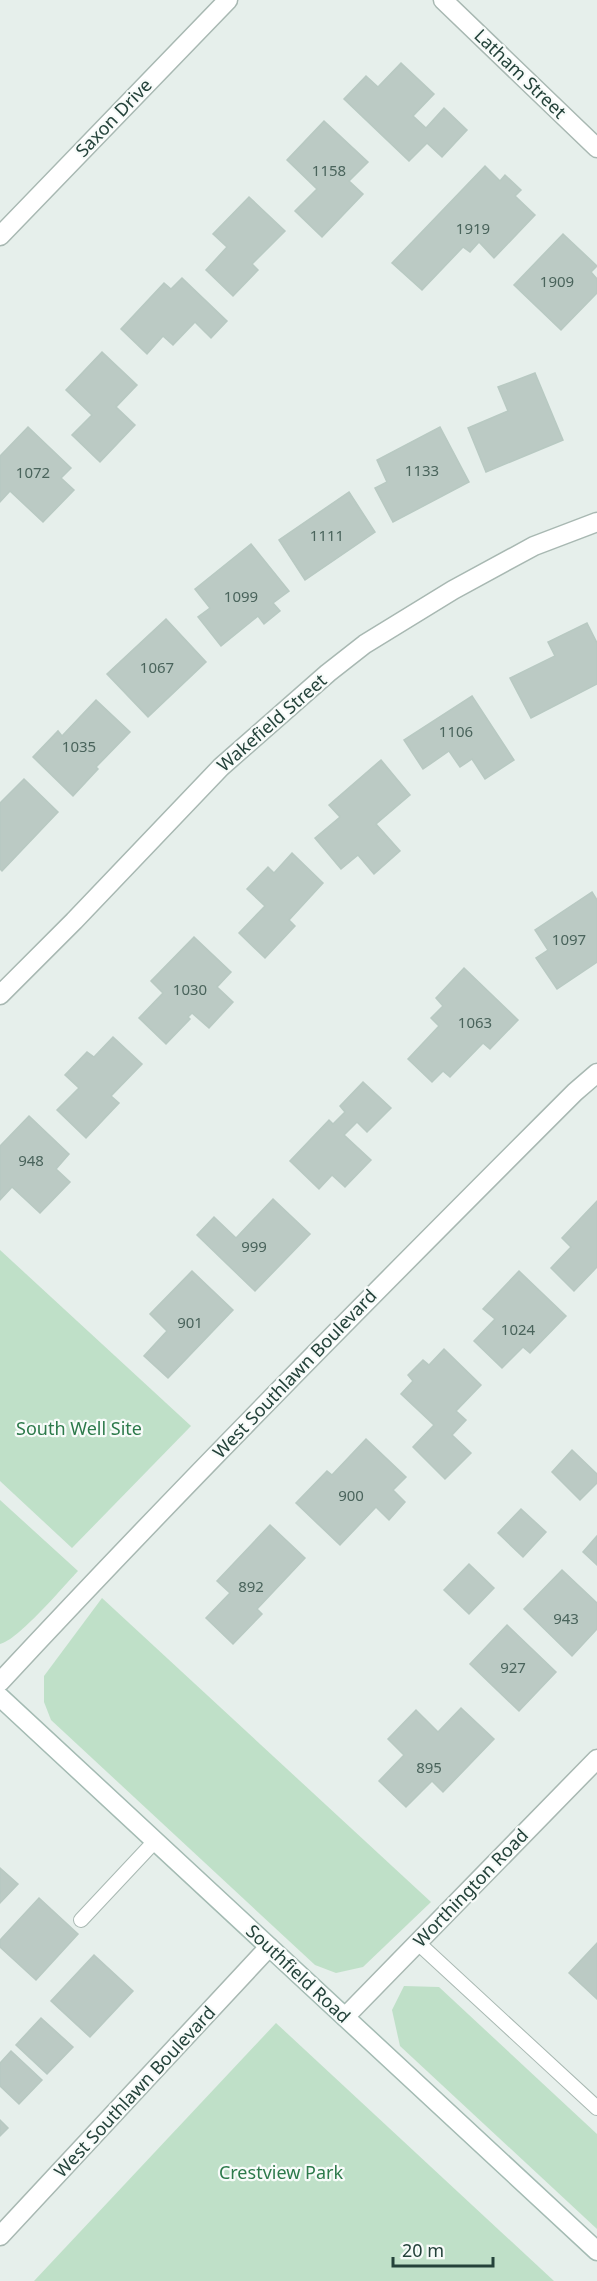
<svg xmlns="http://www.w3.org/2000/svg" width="597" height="2281" font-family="'Noto Sans',sans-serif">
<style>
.green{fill:#bfe0c8}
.building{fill:#bbcac4;stroke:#b8c9c2;stroke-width:1.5}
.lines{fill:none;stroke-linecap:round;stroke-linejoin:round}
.lane-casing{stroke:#a8b8b2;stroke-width:16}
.street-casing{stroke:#a8b8b2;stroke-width:21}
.secondary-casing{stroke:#a4bbb3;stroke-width:21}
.lane{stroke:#fff;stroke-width:14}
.street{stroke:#fff;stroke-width:18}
.secondary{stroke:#fff;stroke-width:18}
.labels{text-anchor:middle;stroke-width:4.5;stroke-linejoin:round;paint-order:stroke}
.number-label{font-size:15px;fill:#4a645c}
.street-label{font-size:18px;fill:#24423a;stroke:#f7fbf9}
.park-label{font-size:18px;fill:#2d7a4b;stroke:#f7fbf9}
</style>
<rect width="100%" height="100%" fill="#e6efeb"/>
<g class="green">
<path d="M0,1250L191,1426L72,1548L0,1481Z"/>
<path d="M0,1500L78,1571C64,1586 17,1641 0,1644Z"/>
<path d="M102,1598L431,1902L363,1967L336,1973L315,1965L51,1720L44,1702V1676Z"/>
<path d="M404,1986L439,1987L597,2134V2229L400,2046L392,2010Z"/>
<path d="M276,2023L554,2281H34Z"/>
</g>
<g class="building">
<path d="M401,63L434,94L413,116L426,128L444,108L467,130L442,157L427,143L409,161L344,99L366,76L378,87Z"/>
<path d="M324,121L368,162L349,181L363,194L322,237L295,211L317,189L287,160Z"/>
<path d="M485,166L500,181L505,175L521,190L515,196L535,215L494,258L479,242L470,252L463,247L422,290L392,263Z"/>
<path d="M249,197L285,231L252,264L258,270L233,296L206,270L227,247L213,234Z"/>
<path d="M563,234L597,266L591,272L597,279V293L561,330L514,285Z"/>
<path d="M182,278L227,321L211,338L195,322L173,345L163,336L147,354L121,329L164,283L171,289Z"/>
<path d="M102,352L137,385L116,407L135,425L100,462L72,435L92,415L66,390Z"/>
<path d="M535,373L563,440L486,472L468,428L508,411L498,387Z"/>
<path d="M28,427L71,468L61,478L74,490L43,522L10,491L0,502V456Z"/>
<path d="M440,427L469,482L393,522L375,488L387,482L377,460Z"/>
<path d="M349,492L375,532L305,580L279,540Z"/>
<path d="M251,544L289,591L273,603L280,611L264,624L258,616L221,646L198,617L210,608L195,589Z"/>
<path d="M166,619L206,662L148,717L107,674Z"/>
<path d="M587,623L597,643V684L531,718L510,678L555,656L548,642Z"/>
<path d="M472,696L514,760L485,779L472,759L460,767L449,751L423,769L404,740Z"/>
<path d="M96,700L130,732L96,767L98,769L73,796L33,757L58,731L62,736Z"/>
<path d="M381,760L410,795L376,824L400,851L374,874L358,855L341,869L315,838L340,817L329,805Z"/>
<path d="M24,779L58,812L2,871L0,869V803Z"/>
<path d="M292,853L323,883L289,920L295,926L265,958L239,933L265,906L247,889L268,867L274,873Z"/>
<path d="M592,892L597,900V962L557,989L536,958L548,950L535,930Z"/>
<path d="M194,937L231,972L217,987L233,1002L209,1028L192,1013L188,1017L190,1019L166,1044L139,1018L163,993L151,981Z"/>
<path d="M464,968L518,1020L490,1049L483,1043L450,1077L443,1071L432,1082L408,1059L439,1026L431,1018L443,1006L436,998Z"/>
<path d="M113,1037L142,1064L111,1096L119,1103L86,1138L57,1110L79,1088L65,1075L87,1052L94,1057Z"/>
<path d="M363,1082L391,1108L367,1132L357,1122L344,1135L371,1160L345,1187L332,1175L319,1189L290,1161L329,1120L333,1124L345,1112L340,1106Z"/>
<path d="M29,1116L69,1154L56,1169L70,1182L40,1213L12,1187L0,1200V1146Z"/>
<path d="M273,1199L310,1234L255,1291L197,1235L214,1217L236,1238Z"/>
<path d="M597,1201V1267L574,1291L551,1268L571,1247L562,1238Z"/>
<path d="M192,1271L233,1310L168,1378L144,1356L167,1331L150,1314Z"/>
<path d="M519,1271L566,1316L530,1353L523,1347L502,1368L474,1341L495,1319L483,1309Z"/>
<path d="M444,1349L481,1385L456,1411L466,1420L452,1435L471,1453L445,1479L413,1447L434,1425L401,1394L413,1381L408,1375L423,1360L429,1365Z"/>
<path d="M366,1439L406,1477L393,1490L405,1502L389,1520L376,1507L340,1545L296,1503L327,1471L332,1475Z"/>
<path d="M572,1450L597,1474V1483L580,1500L552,1472Z"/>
<path d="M521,1509L546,1532L523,1557L498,1533Z"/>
<path d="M270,1525L305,1558L257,1609L262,1614L233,1644L206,1618L230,1593L217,1581Z"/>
<path d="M597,1536V1565L583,1552Z"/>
<path d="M469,1564L494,1588L469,1614L444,1590Z"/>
<path d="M562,1570L597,1603V1629L572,1656L524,1609Z"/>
<path d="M507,1625L556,1672L519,1711L470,1664Z"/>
<path d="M461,1708L494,1739L443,1792L432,1781L406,1807L379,1781L404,1755L388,1739L416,1710L438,1732Z"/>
<path d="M0,1868L18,1884L0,1903Z"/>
<path d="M39,1898L78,1934L36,1980L0,1947V1940Z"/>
<path d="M597,1943V1999L569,1973Z"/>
<path d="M94,1955L133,1991L90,2037L51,2001Z"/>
<path d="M41,2018L73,2047L47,2074L16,2045Z"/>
<path d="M11,2051L42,2080L19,2104L0,2086V2063Z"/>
<path d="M0,2120L8,2128L0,2136Z"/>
</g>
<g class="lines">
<g class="lane-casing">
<g id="lane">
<path d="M81,1920L156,1840"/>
<path d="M417,1942L597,2108"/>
</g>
</g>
<g class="street-casing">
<g id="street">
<path d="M443,0L597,148"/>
<path d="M0,236L228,0"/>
<path d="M0,995L74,921L221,767L328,673L365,644L453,590L534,546L597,522"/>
<path d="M0,1682C187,1481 381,1286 575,1092L597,1073"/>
<path d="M345,2017L597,1759"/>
<path d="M0,2236L269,1947"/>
</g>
</g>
<g class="secondary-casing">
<path id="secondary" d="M0,1697L597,2251"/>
</g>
<use href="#lane" class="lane"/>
<use href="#street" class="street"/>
<use href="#secondary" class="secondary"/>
</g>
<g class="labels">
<g class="number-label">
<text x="329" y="176">1158</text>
<text x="473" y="234">1919</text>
<text x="557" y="287">1909</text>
<text x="422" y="476">1133</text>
<text x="33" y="478">1072</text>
<text x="327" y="541">1111</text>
<text x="241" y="602">1099</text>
<text x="157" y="673">1067</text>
<text x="456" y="737">1106</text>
<text x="79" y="752">1035</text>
<text x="569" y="945">1097</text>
<text x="190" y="995">1030</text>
<text x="475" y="1028">1063</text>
<text x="31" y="1166">948</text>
<text x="254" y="1252">999</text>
<text x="190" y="1328">901</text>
<text x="518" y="1335">1024</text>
<text x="351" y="1501">900</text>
<text x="251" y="1592">892</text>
<text x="566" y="1624">943</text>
<text x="513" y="1673">927</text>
<text x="429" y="1773">895</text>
</g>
<g class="street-label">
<text transform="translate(520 74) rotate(44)" y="6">Latham Street</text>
<text transform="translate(114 118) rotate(-46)" y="6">Saxon Drive</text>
<text transform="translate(272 723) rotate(-41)" y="6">Wakefield Street</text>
<text transform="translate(295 1374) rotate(-46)" y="6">West Southlawn Boulevard</text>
<text transform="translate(471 1888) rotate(-46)" y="6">Worthington Road</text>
<text transform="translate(298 1974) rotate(43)" y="6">Southfield Road</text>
<text transform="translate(135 2092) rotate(-47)" y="6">West Southlawn Boulevard</text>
</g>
<g class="park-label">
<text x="79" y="1435">South Well Site</text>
<text x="281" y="2179">Crestview Park</text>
</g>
</g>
<path d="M393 2257v9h100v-9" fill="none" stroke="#24423a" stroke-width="3"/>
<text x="402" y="2257" font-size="18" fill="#24423a" stroke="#f7fbf9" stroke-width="4.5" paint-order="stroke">20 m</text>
</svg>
